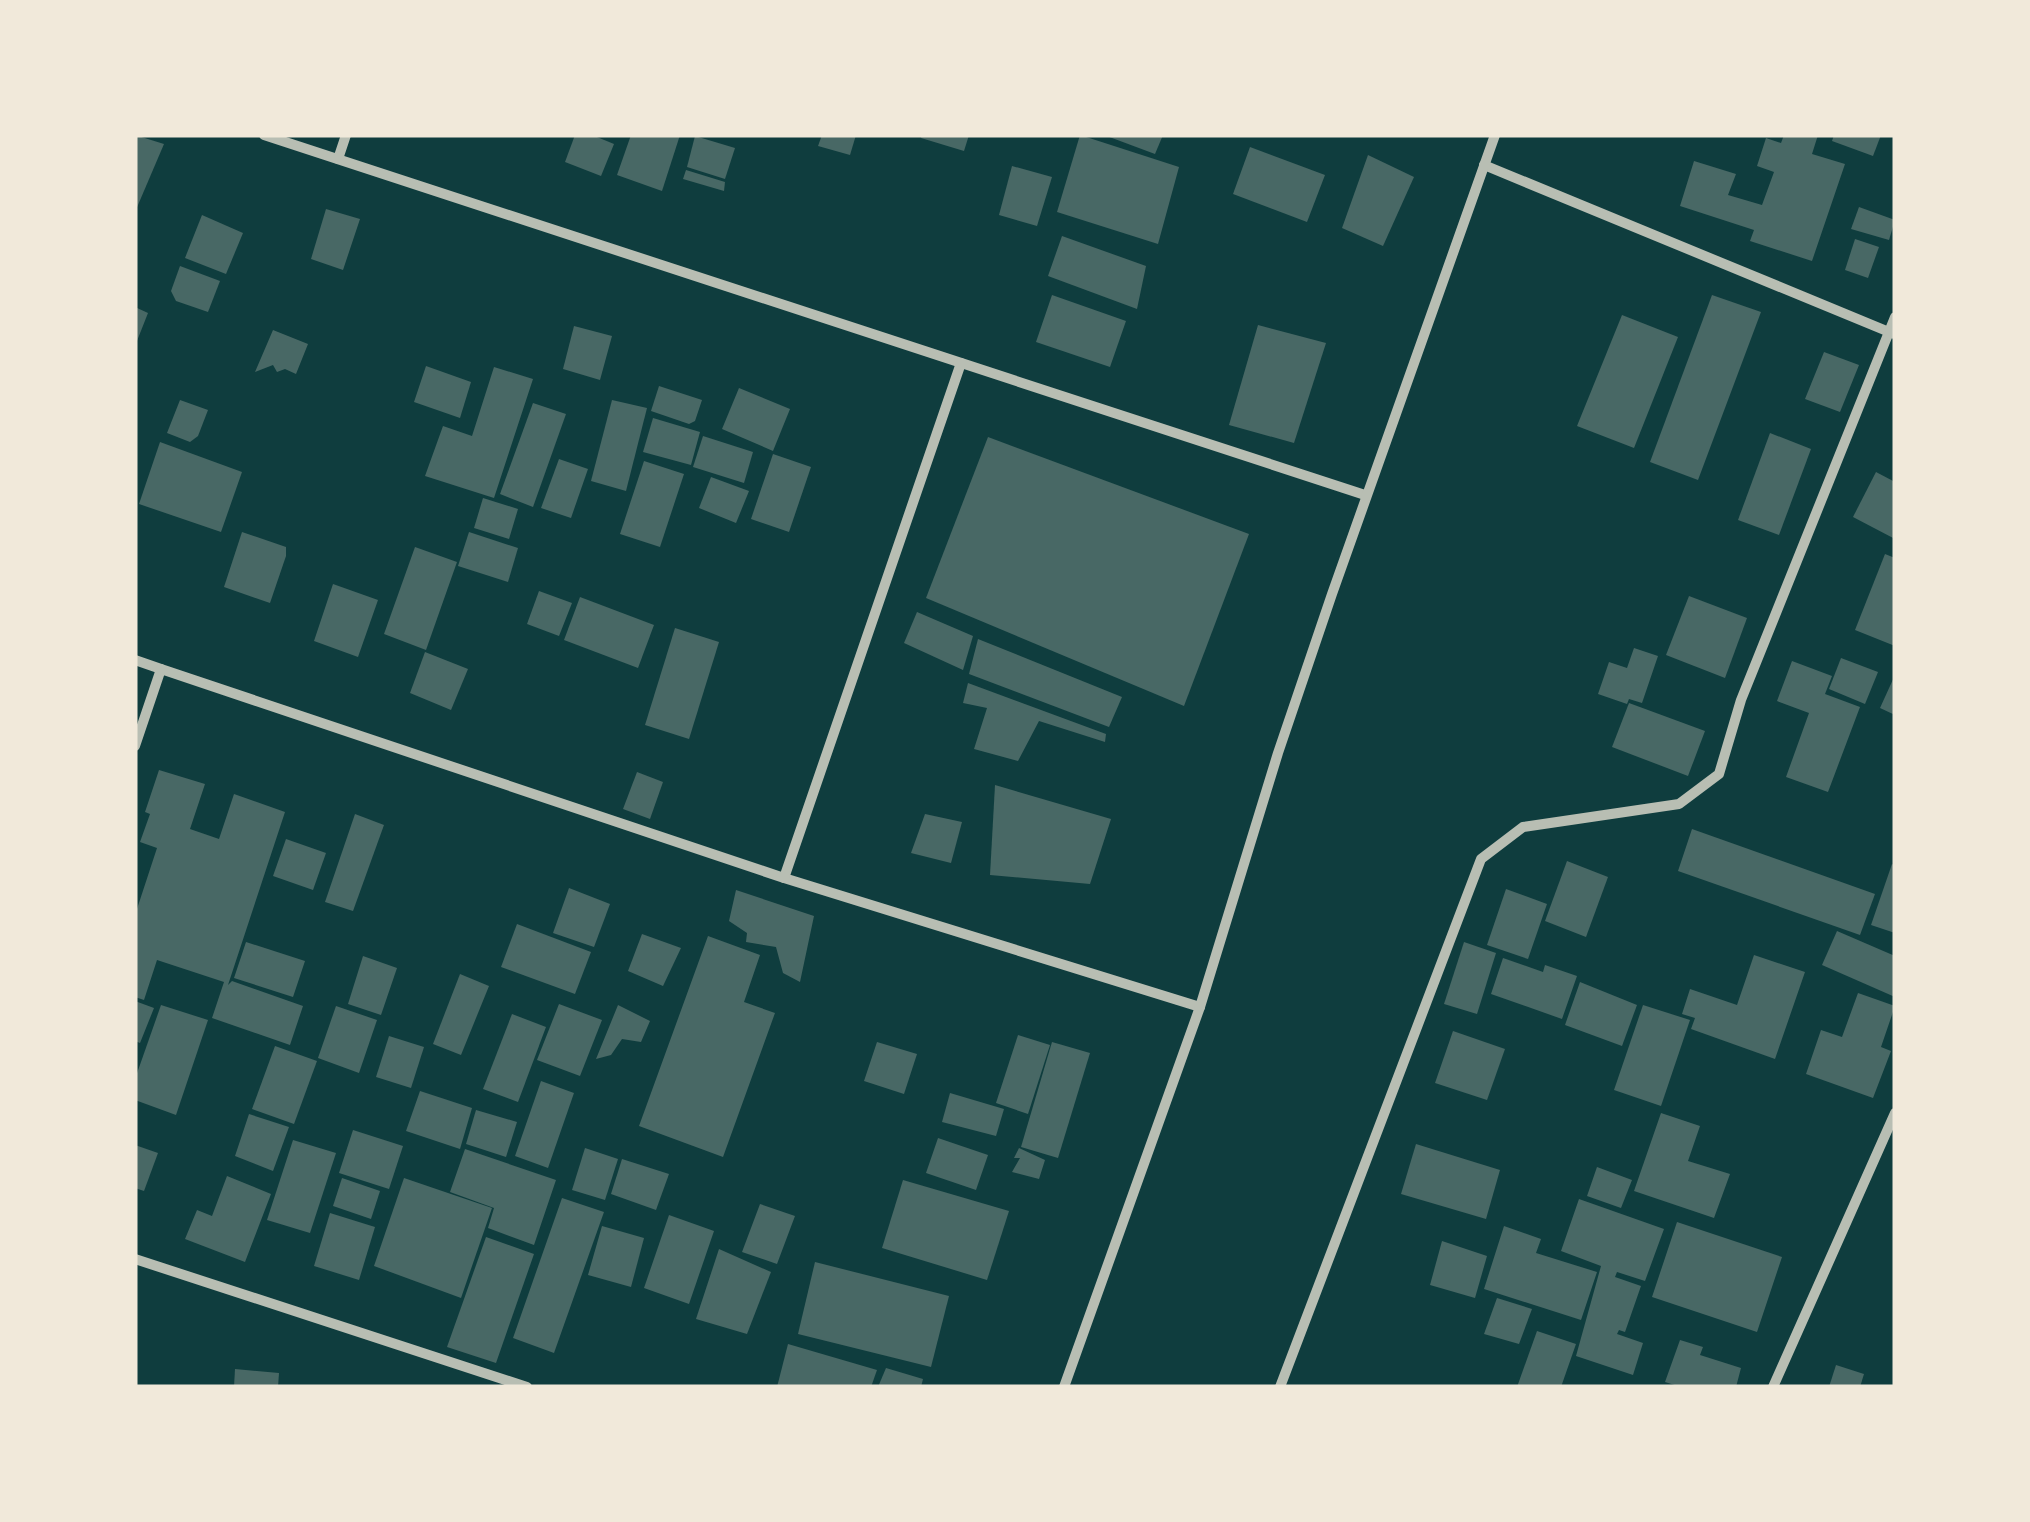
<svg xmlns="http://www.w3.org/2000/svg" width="2030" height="1522" font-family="'Roboto Condensed',sans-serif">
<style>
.building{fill:#486865}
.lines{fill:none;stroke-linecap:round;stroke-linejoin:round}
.minor{stroke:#b8beb3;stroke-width:10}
</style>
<rect width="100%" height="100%" fill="#0f3d3e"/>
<g class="building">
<path d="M135,135L164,144L135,212Z"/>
<path d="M575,135H592L614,144L601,176L565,162Z"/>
<path d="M631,135H680L662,191L617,175Z"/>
<path d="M822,135H856L850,155L818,146Z"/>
<path d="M922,135H969L964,151L921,138Z"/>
<path d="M1080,135L1179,167L1158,244L1057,212Z"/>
<path d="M1104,135H1163L1155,154Z"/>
<path d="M1784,135H1818L1812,154L1845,164L1812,261L1750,241L1754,230L1680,206L1694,161L1736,174L1728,195L1762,205L1774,172L1757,166L1766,138L1781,143Z"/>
<path d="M1834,135H1881L1873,156L1832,141Z"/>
<path d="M695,136L735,148L725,179L687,167Z"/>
<path d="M1250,147L1325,175L1307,222L1233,194Z"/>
<path d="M1368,155L1414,177L1383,246L1342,228Z"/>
<path d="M1012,166L1052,177L1037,226L999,215Z"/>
<path d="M686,170L725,182L724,191L683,179Z"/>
<path d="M1859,207L1895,220L1889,240L1851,229Z"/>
<path d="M326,209L360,219L343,270L311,259Z"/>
<path d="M202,215L243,233L226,274L185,258Z"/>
<path d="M1062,236L1146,266L1137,309L1048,276Z"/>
<path d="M1855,239L1879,247L1868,278L1845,270Z"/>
<path d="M180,266L220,281L208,312L176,301L171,291Z"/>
<path d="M1052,295L1126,321L1110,367L1036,342Z"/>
<path d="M1712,295L1761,312L1698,480L1650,462Z"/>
<path d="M135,307L148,313L135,346Z"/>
<path d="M1622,315L1678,337L1634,448L1577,426Z"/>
<path d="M1258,325L1326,343L1294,443L1229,425Z"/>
<path d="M574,326L612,336L600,380L563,369Z"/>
<path d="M273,330L308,344L296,374L285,369L277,372L273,365L255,372Z"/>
<path d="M1824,352L1859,365L1840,412L1805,399Z"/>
<path d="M426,366L471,382L460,418L414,402Z"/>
<path d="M494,367L533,379L494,498L425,476L443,426L472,436Z"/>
<path d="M659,386L702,400L695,421L689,424L651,411Z"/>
<path d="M739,388L790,409L773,451L722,429Z"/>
<path d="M180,400L208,410L198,436L190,442L167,433Z"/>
<path d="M612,400L647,408L626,491L591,481Z"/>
<path d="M533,403L566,414L533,507L500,494Z"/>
<path d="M653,418L700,432L691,465L643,452Z"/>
<path d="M1770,433L1811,449L1779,535L1738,520Z"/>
<path d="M703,436L753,452L744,483L693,467Z"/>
<path d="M988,437L1249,534L1184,706L926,598Z"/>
<path d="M160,442L242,472L221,532L139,504Z"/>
<path d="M773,454L811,467L789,532L751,519Z"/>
<path d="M559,459L588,469L571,518L541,508Z"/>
<path d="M644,461L684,474L660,547L620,534Z"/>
<path d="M1876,472L1895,482V539L1853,517Z"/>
<path d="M711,477L749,491L736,523L699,508Z"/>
<path d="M483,498L518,509L509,539L474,528Z"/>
<path d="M242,532L286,547V556L270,603L224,587Z"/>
<path d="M469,532L518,548L508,582L458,566Z"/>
<path d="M415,547L457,562L426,650L384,634Z"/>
<path d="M1885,554L1895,558V646L1855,630Z"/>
<path d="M333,584L378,600L358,657L314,641Z"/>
<path d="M539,591L572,603L559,636L527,624Z"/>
<path d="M1689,596L1747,618L1725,678L1666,655Z"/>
<path d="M580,597L654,625L638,668L564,640Z"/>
<path d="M917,612L973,636L963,670L904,643Z"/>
<path d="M675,628L719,642L689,739L645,725Z"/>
<path d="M978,639L1122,697L1109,727L969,674Z"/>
<path d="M1634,648L1658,656L1642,703L1629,699L1627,704L1598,694L1609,662L1627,668Z"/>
<path d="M425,652L468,669L451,710L410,693Z"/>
<path d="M1841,658L1878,672L1865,704L1829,689Z"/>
<path d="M1792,661L1832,676L1825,694L1860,707L1828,792L1786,777L1809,713L1777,701Z"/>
<path d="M1895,675V715L1880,708Z"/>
<path d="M968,683L1106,734L1105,742L1039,721L1018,761L974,749L987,708L963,703Z"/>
<path d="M1629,703L1705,731L1688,776L1612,747Z"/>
<path d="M159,770L205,784L190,829L219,839L234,794L285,812L228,985L232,981L303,1006L290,1045L212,1018L224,982L157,960L144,1000L135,997V915L157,848L140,842L150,814L145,812Z"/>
<path d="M637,772L663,782L650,819L623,809Z"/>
<path d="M995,785L1111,819L1090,884L990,875Z"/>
<path d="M355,814L384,825L353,911L325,902Z"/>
<path d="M925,814L962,822L951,863L911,853Z"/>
<path d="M1692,829L1875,894L1860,935L1678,871Z"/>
<path d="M286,839L326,853L313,890L273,876Z"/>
<path d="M1567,861L1608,877L1586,937L1545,921Z"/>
<path d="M1892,864L1895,866V933L1871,925Z"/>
<path d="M569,888L610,904L594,947L553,933Z"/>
<path d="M1506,889L1547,904L1528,959L1487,945Z"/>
<path d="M736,890L814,916L800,982L783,973L776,947L746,942L747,933L729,921Z"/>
<path d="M517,924L591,952L575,994L501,967Z"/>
<path d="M1837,931L1895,956V997L1822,965Z"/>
<path d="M642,934L681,948L663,986L628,971Z"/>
<path d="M708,936L760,955L744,1002L775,1013L723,1157L639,1126Z"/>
<path d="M246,942L305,961L293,997L234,978Z"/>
<path d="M1464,942L1496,953L1477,1014L1444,1004Z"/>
<path d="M1754,955L1805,972L1775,1059L1691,1029L1695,1018L1682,1014L1690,989L1737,1005Z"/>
<path d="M363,956L397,968L381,1015L348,1004Z"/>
<path d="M1503,958L1543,972L1545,965L1577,976L1562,1019L1491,994Z"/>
<path d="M460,974L489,986L461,1055L433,1044Z"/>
<path d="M1580,982L1637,1005L1622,1046L1565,1025Z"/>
<path d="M1858,993L1895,1006L1881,1047L1891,1051L1873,1098L1806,1074L1821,1030L1842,1037Z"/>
<path d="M135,1001L154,1008L140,1043L135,1041Z"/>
<path d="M559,1004L602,1020L580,1076L537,1060Z"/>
<path d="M161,1005L208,1020L176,1115L135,1100V1079Z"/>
<path d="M618,1005L650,1021L641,1042L622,1039L611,1055L596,1059Z"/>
<path d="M1643,1005L1690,1020L1661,1106L1614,1090Z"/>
<path d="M336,1006L377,1020L359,1073L318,1058Z"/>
<path d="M512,1014L546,1027L518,1102L483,1089Z"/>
<path d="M1453,1031L1505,1049L1487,1100L1435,1083Z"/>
<path d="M1018,1035L1050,1045L1028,1114L996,1103Z"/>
<path d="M389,1036L424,1047L411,1088L376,1077Z"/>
<path d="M877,1042L917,1054L904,1094L864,1081Z"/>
<path d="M1052,1042L1090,1053L1058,1158L1021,1147Z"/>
<path d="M275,1046L317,1061L294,1124L252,1109Z"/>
<path d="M541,1081L574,1093L548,1168L515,1156Z"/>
<path d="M420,1091L472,1108L460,1149L406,1131Z"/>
<path d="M950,1093L1004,1109L996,1136L942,1122Z"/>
<path d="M476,1110L517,1122L506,1157L466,1144Z"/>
<path d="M1661,1113L1700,1126L1688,1161L1730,1174L1714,1218L1634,1191Z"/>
<path d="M249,1114L289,1127L273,1171L235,1156Z"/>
<path d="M353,1130L403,1146L389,1189L339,1173Z"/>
<path d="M938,1138L988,1155L976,1190L926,1173Z"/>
<path d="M293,1140L336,1153L310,1233L267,1220Z"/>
<path d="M1416,1144L1500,1170L1486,1219L1401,1194Z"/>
<path d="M135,1145L158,1153L144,1191L135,1188Z"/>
<path d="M585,1148L618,1159L605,1200L572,1190Z"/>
<path d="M1019,1148L1045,1160L1039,1179L1012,1172L1020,1158H1014Z"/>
<path d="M465,1149L556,1180L534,1245L488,1228L494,1208L450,1192Z"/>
<path d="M622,1159L669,1174L656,1210L611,1194Z"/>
<path d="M1597,1167L1632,1180L1621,1208L1587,1196Z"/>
<path d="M227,1176L271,1194L245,1262L185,1239L197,1210L212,1216Z"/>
<path d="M342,1178L380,1191L371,1219L333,1206Z"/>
<path d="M404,1178L492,1208L461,1298L374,1266Z"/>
<path d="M903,1180L1009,1211L987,1280L882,1248Z"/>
<path d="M562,1198L604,1212L554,1353L513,1338Z"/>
<path d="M1579,1199L1664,1229L1645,1281L1617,1272L1615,1277L1641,1286L1625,1332L1619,1330L1617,1334L1643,1343L1633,1375L1576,1356L1601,1266L1561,1251Z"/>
<path d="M760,1204L795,1216L777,1264L742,1252Z"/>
<path d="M330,1213L375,1227L359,1280L314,1266Z"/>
<path d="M669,1215L714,1231L689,1304L644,1288Z"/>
<path d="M1677,1222L1782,1257L1757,1332L1652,1297Z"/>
<path d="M602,1226L644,1238L631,1287L588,1275Z"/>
<path d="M1504,1226L1541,1239L1536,1253L1597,1272L1581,1320L1484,1289Z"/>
<path d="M486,1237L534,1254L496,1363L447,1347Z"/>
<path d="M1442,1241L1487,1256L1475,1298L1430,1285Z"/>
<path d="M719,1249L771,1272L747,1334L696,1319Z"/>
<path d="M815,1262L949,1296L931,1367L798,1334Z"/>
<path d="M1497,1298L1532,1309L1519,1344L1484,1334Z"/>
<path d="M1537,1331L1576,1344L1561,1387H1517Z"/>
<path d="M1680,1340L1703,1347L1700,1355L1741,1368L1736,1387H1681L1665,1382Z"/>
<path d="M788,1344L877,1370L871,1387H777Z"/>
<path d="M1836,1365L1864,1374L1860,1387H1829Z"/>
<path d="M886,1368L923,1379L921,1387H878Z"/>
<path d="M235,1369L279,1373L278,1387H234Z"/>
</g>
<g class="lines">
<g class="minor">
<path d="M264,135L1365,495"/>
<path d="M338,159L346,135"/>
<path d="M1484,165L1894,334"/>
<path d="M135,660L161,669"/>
<path d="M135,746L161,669L784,878L1200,1007"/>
<path d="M784,878L961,363"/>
<path d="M135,1259L527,1387"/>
<path d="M1064,1387L1200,1007L1278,753L1332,594L1495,135"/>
<path d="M1280,1387L1481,859L1523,827L1679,804L1719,774L1741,700L1895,317"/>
<path d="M1773,1387L1895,1113"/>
</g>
</g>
<rect width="2030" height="1522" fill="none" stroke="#f1e9da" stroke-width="275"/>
</svg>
